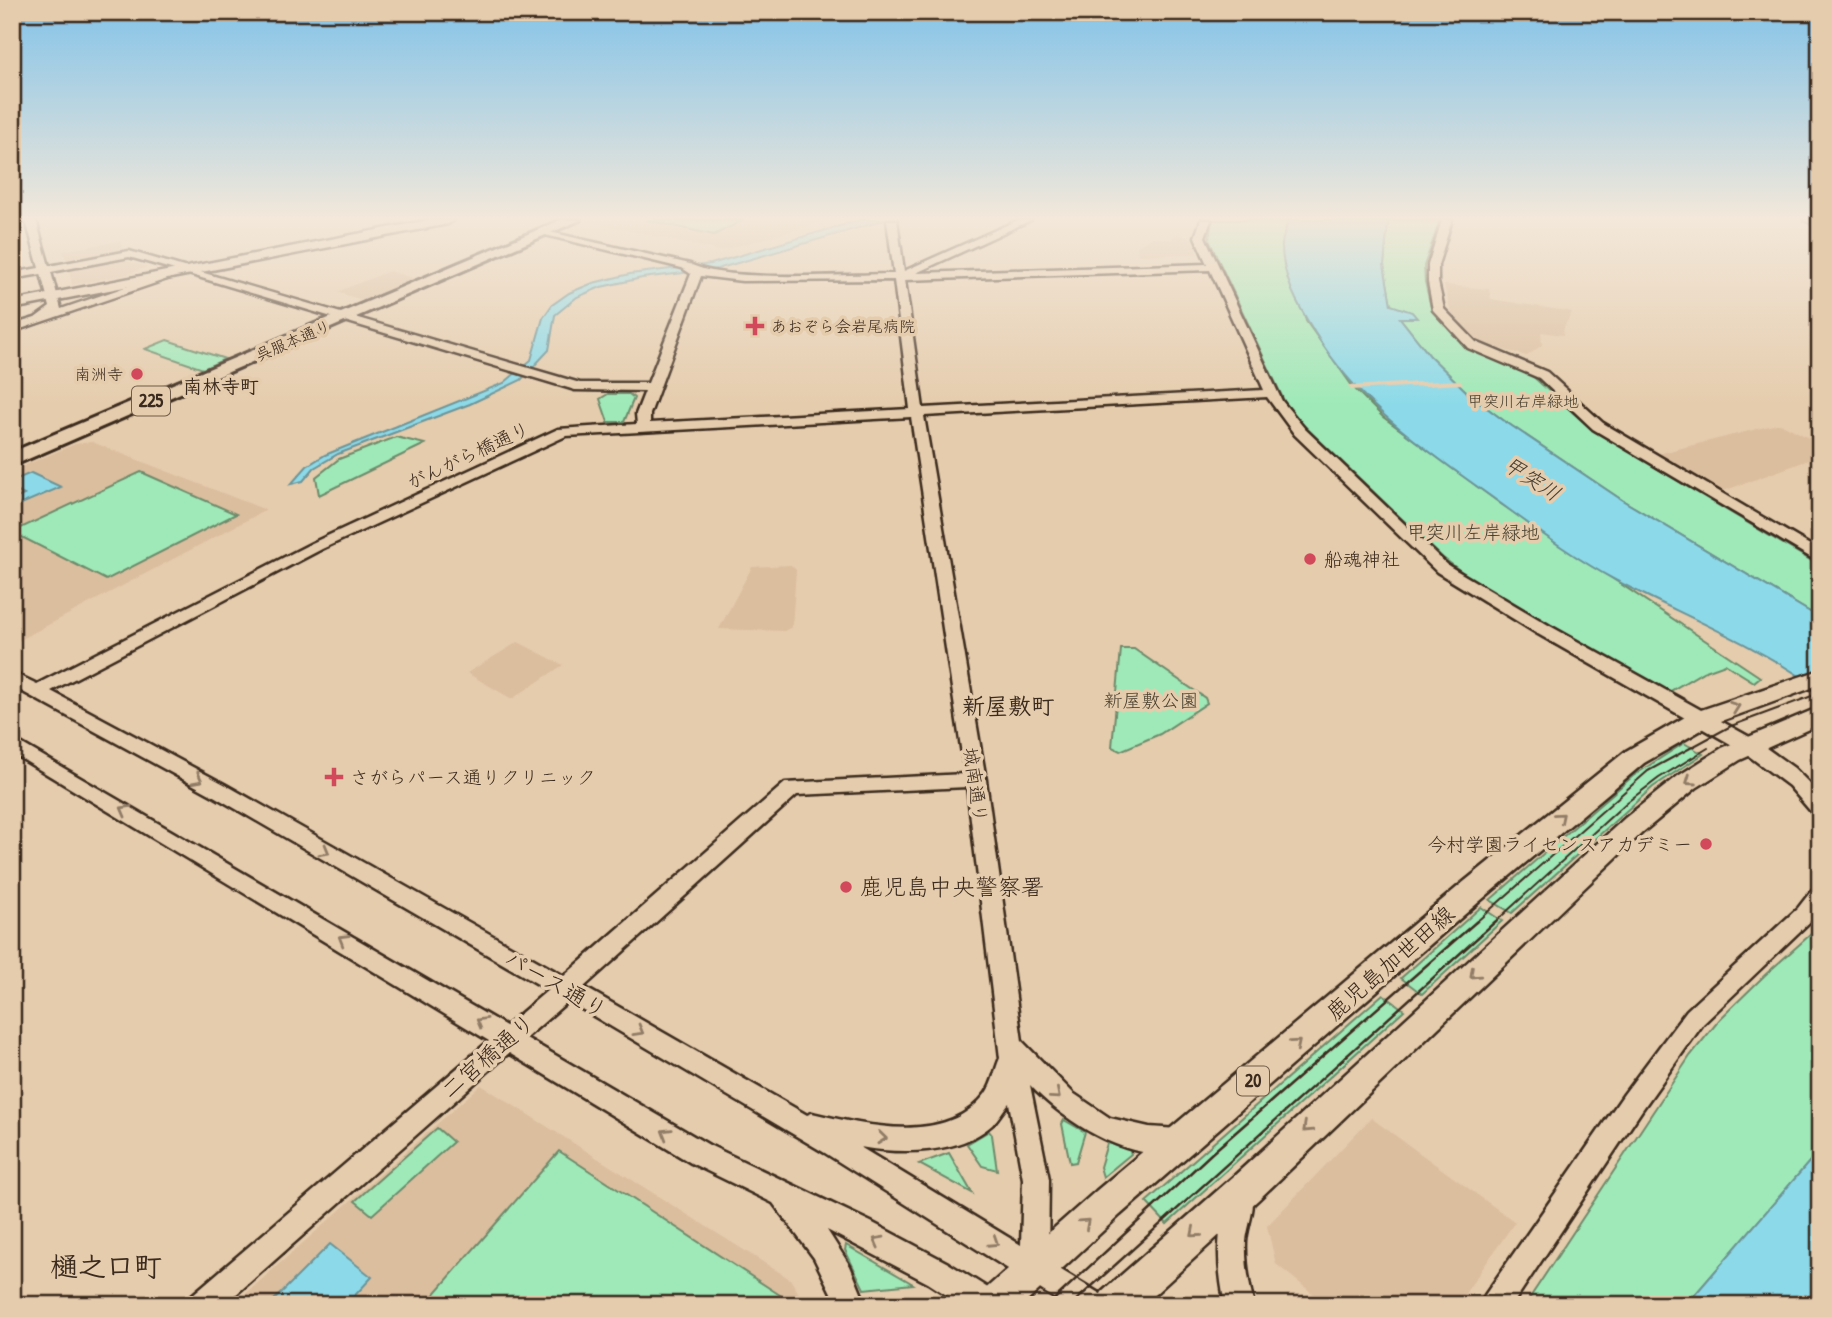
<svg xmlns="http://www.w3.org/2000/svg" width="1832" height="1317" font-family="'Patrick Hand','Klee One',sans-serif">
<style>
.built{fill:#dbbe9e}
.green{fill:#9fe9b8;stroke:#6d8a6b;stroke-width:2}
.water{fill:#8cdae9;stroke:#6c9498;stroke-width:2}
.pier{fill:#e5ccad}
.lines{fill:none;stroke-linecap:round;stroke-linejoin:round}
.minor-casing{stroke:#3b2a1e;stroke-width:5}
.major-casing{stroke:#3b2a1e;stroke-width:5}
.highway-casing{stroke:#3b2a1e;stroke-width:6}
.minor{fill:#e5ccad;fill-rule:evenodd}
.major{fill:#e5ccad;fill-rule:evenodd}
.highway{fill:#e5ccad;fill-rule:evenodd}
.tram-far1{stroke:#3b2a1e;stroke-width:2}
.tram{stroke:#3b2a1e;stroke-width:2.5}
.oneway{stroke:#907b66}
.poi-dot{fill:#d1495b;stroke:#e5ccad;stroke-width:2.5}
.labels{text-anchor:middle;stroke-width:7;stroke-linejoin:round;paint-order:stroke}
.far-poi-label{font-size:16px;fill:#3b2a1e;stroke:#e5ccad;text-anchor:start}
.far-street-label{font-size:16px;fill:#3b2a1e;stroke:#e5ccad}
.far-park-label{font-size:16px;fill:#453d2d;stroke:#e5ccad}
.shield{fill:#e5ccad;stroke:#6e5b49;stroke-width:2}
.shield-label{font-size:18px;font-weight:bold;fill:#3b2a1e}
.far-quarter-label{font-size:19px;font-weight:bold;fill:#3b2a1e;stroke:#e5ccad}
.street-label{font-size:19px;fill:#3b2a1e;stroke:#e5ccad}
.park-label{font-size:19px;fill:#453d2d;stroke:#e5ccad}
.poi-label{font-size:19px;fill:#3b2a1e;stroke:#e5ccad;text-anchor:start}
.water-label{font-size:21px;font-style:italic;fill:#433c32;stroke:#e5ccad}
.quarter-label{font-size:23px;font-weight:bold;fill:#3b2a1e;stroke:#e5ccad}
.near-poi-label{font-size:23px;fill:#3b2a1e;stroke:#e5ccad;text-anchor:start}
.near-street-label{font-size:23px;fill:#3b2a1e;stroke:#e5ccad}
.near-quarter-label{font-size:28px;font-weight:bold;fill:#3b2a1e;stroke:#e5ccad}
</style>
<rect width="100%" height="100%" fill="#e5ccad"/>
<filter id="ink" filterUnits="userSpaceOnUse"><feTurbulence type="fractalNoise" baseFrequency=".0143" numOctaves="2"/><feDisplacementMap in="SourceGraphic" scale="14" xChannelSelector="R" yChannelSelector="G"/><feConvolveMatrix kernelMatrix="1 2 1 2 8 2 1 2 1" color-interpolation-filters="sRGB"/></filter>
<g filter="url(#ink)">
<g class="built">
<path d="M589,220H830L720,251L586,221Z"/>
<path d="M1176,234L1191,238L1198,254L1138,255L1137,246L1153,237L1172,240Z"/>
<path d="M120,241L124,251L70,260H66L63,251Z"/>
<path d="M123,260L147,267L125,275L72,285L69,270Z"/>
<path d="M389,271L417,279L365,301L337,292Z"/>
<path d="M1444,285L1489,289L1491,299L1572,312L1564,327L1563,335L1541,332L1542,345L1527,356L1482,344L1451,312Z"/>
<path d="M1777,424L1784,425L1820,444V456L1726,490L1716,489L1658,454Z"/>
<path d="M92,442L266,510L18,641L12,638V471L75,444Z"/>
<path d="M791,565L796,570L792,627L784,631L719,629L752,567Z"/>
<path d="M518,642L563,665L512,699L467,673Z"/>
<path d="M481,1085L790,1279L801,1297L802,1305H233Z"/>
<path d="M1371,1118L1515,1222L1457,1305H1327L1276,1264L1267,1226Z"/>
</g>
<g class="green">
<path d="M646,220H744L714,235Z"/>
<path d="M1212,220H1288L1284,234L1306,321L1353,387L1383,417L1501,504L1760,677L1754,682L1725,664L1703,672L1667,693L1469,577L1443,558L1293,415L1286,405L1209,240Z"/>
<path d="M1388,220H1440L1424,266L1425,282L1432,311L1467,348L1529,373L1591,429L1820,566V618L1622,500L1503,420L1471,396L1430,356L1400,318L1405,317L1391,306L1384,265Z"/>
<path d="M167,340L225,359L203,369L145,349Z"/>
<path d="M608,394H629L634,398L624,422H608L600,399Z"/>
<path d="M396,437L425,444L319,495L316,477L339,459Z"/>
<path d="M141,472L236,514L106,580L12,532Z"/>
<path d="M1121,649H1134L1205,698L1207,703L1160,734L1120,751L1112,747Z"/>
<path d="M1684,743L1703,754L1653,787L1512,913L1490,900L1633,776Z"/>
<path d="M1481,907L1502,921L1422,994L1401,978Z"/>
<path d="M1820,926V1156L1816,1154L1686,1305H1525L1690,1056L1720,1019L1765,975Z"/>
<path d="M1383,994L1404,1010L1167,1224L1146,1202Z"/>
<path d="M1064,1120L1085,1132L1076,1162L1070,1163L1062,1124Z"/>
<path d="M437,1128L453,1142L372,1215L355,1201Z"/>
<path d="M989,1131L992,1135L997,1170L982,1166L967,1144Z"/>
<path d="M1108,1140L1128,1146L1131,1154L1103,1177L1100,1167Z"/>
<path d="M559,1151L783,1297L784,1305H425Z"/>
<path d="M949,1153L972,1193L919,1164Z"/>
<path d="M846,1245L913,1284L864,1289L845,1250Z"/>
</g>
<g class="water">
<path d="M860,220H885L717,269L642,278L601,287L577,297L555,315L549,350L521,380L470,404L338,454L314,468L303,481L291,484L307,466L325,455L504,383L531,360L543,318L552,305L569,293L593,283L630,274L711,264Z"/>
<path d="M1288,220H1388L1384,265L1391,305L1412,312L1417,318H1400L1430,356L1471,396L1503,420L1622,500L1820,618V690C1756,644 1684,616 1615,580C1567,554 1523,519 1479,488C1414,441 1359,404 1315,333C1299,307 1282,278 1282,246C1282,237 1287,229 1288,220Z"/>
<path d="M31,473L61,487L12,508V500L24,495L12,489V481Z"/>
<path d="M1816,1154L1820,1156V1305H1686Z"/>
<path d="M330,1244L372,1277L346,1305H269Z"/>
</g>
<path class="pier" d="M1459,380L1463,384L1351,390L1348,386Z"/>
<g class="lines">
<g class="minor-casing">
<g id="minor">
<path d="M26,220H36L49,266L129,251L580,383H648L691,274L682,268L541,234V230L690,264C724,283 849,274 894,274L887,220H897L904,271L1018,220H1031L916,273L1207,264L1195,237L1201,220H1211L1205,237L1282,401L1305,429L1439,557L1449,566L1550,626L1755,740L1794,768L1820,794V816L1813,814L1789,786L1741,750L1538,634L1437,572L1295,435L1267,397L924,416L986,780L1022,1041L1073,1093L1110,1118L1149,1127L1178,1129L1187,1133L1191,1141L1187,1149C1136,1169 1063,1121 1030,1085L1049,1179L1048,1262L1102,1295L1106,1305H1065L825,1153L568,1001L526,1038L709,1145L871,1222L948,1263L999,1295L1003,1305H962L928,1283L827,1230L850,1266L866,1305H837L814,1258L773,1203L691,1163L509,1053L224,1305H188L192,1295L489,1041L12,753V738L506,1026L548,990L212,795L12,686V672L37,684L312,543L558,429L637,424L636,414L645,391L575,390L185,273L12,332V325L35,318L50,307L41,274L12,279V273L39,268ZM129,257L175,270L61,309L51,272ZM1210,270L1264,390L923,408L905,280ZM701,276L742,281L894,280L910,409L650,423V414ZM911,417L965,774L785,783L564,976L226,785L51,691L322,549L566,436ZM967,787L1000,1058C995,1069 993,1083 986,1093C947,1146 867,1126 812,1113L807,1115L584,987L797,795ZM1009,1103L1023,1179L1021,1245L860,1147C901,1154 958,1155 992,1125C998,1119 1003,1110 1009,1103Z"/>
<path d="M1442,220H1452L1438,265V282L1444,309L1476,342L1547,372L1603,423L1820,551V563L1593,429L1539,378L1468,348L1433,310L1428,282V265Z"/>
<path d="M1804,220L1820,221V227Z"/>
<path d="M1820,888V912L1703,1024L1642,1110L1512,1305H1481L1485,1295L1624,1094L1687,1010L1798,908L1812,890Z"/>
<path d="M1241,1188L1251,1192C1257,1207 1247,1225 1246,1242C1245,1263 1249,1284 1254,1305H1225C1217,1266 1215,1229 1231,1192Z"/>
</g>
</g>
<g class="major-casing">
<g id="major">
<path d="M429,220H454L448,224L12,309V301Z"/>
<path d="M1820,670V685L1710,725L1644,763L1480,901L1120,1215L1023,1305H976L982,1292L1096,1191L1460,885L1626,751L1692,713Z"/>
<path d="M1820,707V724L1740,760L1696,788L1643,832L1258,1200L1143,1305H1096L1102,1292L1234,1176L1625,818L1678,776L1722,748Z"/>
</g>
</g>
<g class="highway-casing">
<path id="highway" d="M561,220H580L12,466V452Z"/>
</g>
<use href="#minor" class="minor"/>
<use href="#major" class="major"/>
<use href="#highway" class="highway"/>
<g class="tram-far1">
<path d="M1475,923L1648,771L1731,726L1820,693"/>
<path d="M1494,923L1626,803L1659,778L1708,748"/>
</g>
<g class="tram">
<path d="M1048,1305L1212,1153L1477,921"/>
<path d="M1071,1305L1496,921"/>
</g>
</g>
<defs><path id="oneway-chevron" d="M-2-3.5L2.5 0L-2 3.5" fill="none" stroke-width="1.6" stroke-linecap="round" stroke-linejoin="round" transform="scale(1.75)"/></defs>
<g class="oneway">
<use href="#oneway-chevron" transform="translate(1735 707) rotate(-20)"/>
<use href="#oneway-chevron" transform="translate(198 779) rotate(28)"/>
<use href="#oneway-chevron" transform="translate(1690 781) rotate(145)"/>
<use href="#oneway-chevron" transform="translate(125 810) rotate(-151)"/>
<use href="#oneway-chevron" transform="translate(1560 817) rotate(-40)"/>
<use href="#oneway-chevron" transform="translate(325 851) rotate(30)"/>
<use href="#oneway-chevron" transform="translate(343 939) rotate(-149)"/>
<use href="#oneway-chevron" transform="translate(1474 974) rotate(137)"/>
<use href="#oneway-chevron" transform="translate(481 1022) rotate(-150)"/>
<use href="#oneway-chevron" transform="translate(639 1031) rotate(30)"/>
<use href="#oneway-chevron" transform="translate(1296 1044) rotate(-40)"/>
<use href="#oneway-chevron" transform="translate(1056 1095) rotate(41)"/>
<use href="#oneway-chevron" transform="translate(1307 1128) rotate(137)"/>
<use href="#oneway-chevron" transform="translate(666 1133) rotate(-149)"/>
<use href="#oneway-chevron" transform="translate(882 1138) rotate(6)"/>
<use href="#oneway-chevron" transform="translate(1085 1223) rotate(-42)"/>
<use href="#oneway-chevron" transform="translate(1195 1233) rotate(139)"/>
<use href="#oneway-chevron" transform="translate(878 1241) rotate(-152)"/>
<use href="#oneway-chevron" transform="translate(994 1242) rotate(33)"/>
</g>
</g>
<linearGradient id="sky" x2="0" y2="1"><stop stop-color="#83c3e8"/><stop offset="0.54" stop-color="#f3e8da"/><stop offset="1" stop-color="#f3e8da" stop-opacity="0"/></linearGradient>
<rect width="1832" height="404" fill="url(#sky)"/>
<g class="poi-dot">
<path d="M751.5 315.5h7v7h7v7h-7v7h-7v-7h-7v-7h7z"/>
<circle cx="137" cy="374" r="7"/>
<circle cx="1310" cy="559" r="7"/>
<path d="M330.5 766.5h7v7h7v7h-7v7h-7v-7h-7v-7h7z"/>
<circle cx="1706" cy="844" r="7"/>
<circle cx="846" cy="887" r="7"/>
</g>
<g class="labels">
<g class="far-poi-label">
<text x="771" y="332">あおぞら会岩尾病院</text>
<text x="123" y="380" text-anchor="end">南洲寺</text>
</g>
<g class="far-street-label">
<text transform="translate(293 340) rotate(-23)" y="6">呉服本通り</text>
</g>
<g class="far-park-label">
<text x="1523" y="407">甲突川右岸緑地</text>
</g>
<g class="shield">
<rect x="132" y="386.5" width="38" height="29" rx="5"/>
<rect x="1237" y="1066.5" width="32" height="29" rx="5"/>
</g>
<g class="shield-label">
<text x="151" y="407">225</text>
<text x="1253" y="1087">20</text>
</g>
<g class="far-quarter-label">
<text x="221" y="393">南林寺町</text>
</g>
<g class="street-label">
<text transform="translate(468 455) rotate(-25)" y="7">がんがら橋通り</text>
<text transform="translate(976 785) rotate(82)" y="7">城南通り</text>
</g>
<g class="park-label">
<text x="1473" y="539">甲突川左岸緑地</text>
<text x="1151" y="707">新屋敷公園</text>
</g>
<g class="poi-label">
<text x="1324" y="566">船魂神社</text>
<text x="350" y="784">さがらパース通りクリニック</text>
<text x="1692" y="851" text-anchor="end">今村学園ライセンスアカデミー</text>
</g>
<g class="water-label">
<text transform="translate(1532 479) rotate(33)" y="7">甲突川</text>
</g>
<g class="quarter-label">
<text x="1008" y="714">新屋敷町</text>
</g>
<g class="near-poi-label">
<text x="860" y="895">鹿児島中央警察署</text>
</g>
<g class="near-street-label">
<text transform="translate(1390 963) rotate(-41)" y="8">鹿児島加世田線</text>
<text transform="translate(556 984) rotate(30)" y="8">パース通り</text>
<text transform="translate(488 1056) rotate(-41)" y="8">二宮橋通り</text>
</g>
<g class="near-quarter-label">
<text x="106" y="1276">樋之口町</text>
</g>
</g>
<rect width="1832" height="1317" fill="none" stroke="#e5ccad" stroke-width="42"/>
<rect x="21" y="21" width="1790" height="1275" fill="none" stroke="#3b2a1e" stroke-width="2.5" filter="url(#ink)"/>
</svg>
